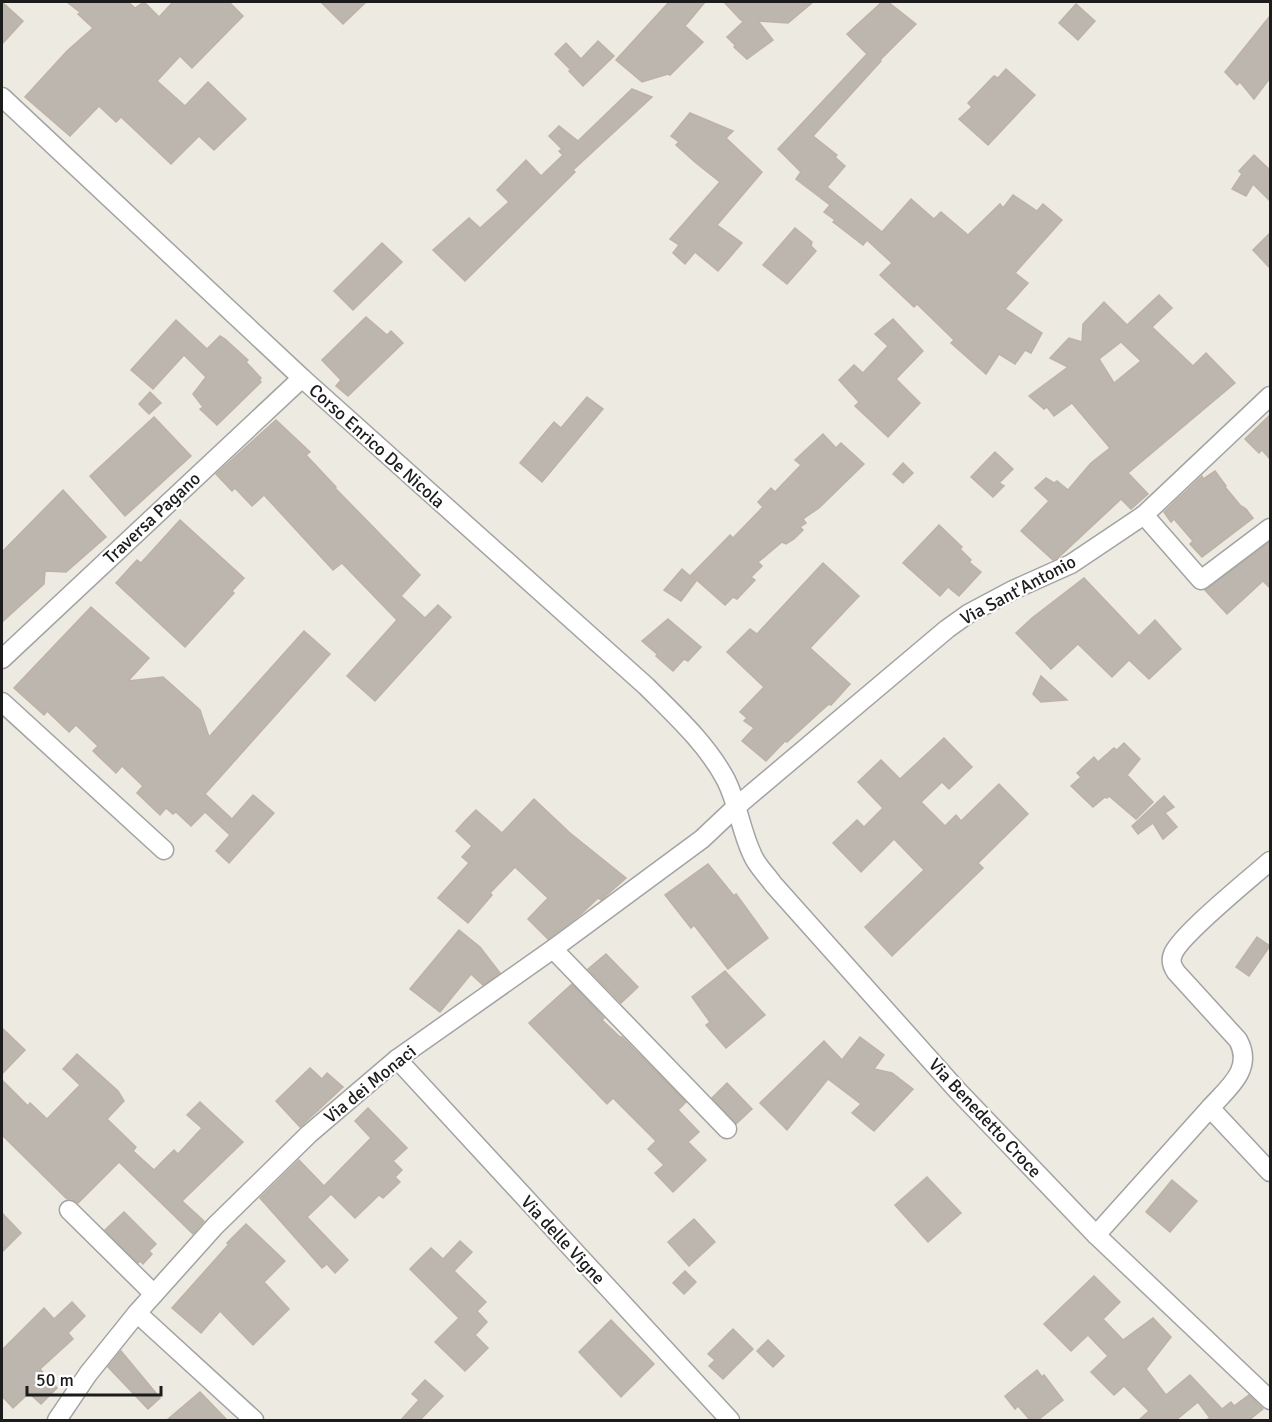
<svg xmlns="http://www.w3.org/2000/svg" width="1272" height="1422" font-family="Signika,sans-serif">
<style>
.building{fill:#bdb6ae;stroke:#beb2a5;stroke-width:1.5;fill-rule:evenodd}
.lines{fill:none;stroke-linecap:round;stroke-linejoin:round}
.minor-casing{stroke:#a3a3a3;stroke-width:21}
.minor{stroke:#fff;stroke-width:18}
.labels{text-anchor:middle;stroke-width:4.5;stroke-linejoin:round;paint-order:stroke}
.street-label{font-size:18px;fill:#1c1c1c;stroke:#fff}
</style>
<rect width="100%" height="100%" fill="#edeae2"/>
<g class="building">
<path d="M2,2L23,21L2,44Z"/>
<path d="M67,2H128L135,8L144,2L159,17L173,2H229L243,16L192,68L180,56L157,81L185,106L208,82L246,119L214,150L199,136L171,164L121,117L116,122L99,106L70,136L25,97L67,51L93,28L78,14L81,13Z"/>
<path d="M321,2H366L343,24Z"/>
<path d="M669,2H705L685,26L703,42L670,75L668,74L642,82L616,60Z"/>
<path d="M724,2H813L788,23L758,21L773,40L747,59L734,47L735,45L727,37L744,21L741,20Z"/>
<path d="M882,2H888L916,24L880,60L881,61L813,136L837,155L835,157L845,166L827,187L882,232L911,199L934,219L941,212L968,235L1000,204L1003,208L1013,195L1037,211L1043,204L1062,220L1015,273L1028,283L1005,309L1042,333L1031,353L1025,350L1015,364L999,354L986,374L951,343L954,340L917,304L914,307L880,275L892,263L867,240L863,245L833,222L835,220L824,212L830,205L796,179L801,172L778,149L867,54L847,34Z"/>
<path d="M1076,4L1095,21L1078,40L1059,23Z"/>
<path d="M1270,16V78L1254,99L1240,82L1237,85L1225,72Z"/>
<path d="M598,41L614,56L583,86L569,71L571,70L555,54L566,43L581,59Z"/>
<path d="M1006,69L1035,95L988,145L959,119L972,107L968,103L994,76L998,78Z"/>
<path d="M632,89L652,97L573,170L575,172L465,281L433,250L469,218L480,228L509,202L497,190L526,160L541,176L563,155L559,151L562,149L549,136L559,126L578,141Z"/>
<path d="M690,113L733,131L726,138L762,172L717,225L742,243L718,271L695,252L685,264L673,253L679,245L670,239L720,182L696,163L676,145L679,142L671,136Z"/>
<path d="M1254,155L1270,170V201L1253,184L1246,196L1232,189L1242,174L1239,171Z"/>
<path d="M795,228L812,242L811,246L816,251L787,284L763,265Z"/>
<path d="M1270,233V268L1253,250Z"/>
<path d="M382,243L402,262L353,310L334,291Z"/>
<path d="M1159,295L1172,308L1152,327L1193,366L1206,353L1235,383L1128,473L1148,494L1131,509L1121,499L1059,557L1053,560L1021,531L1049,501L1035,488L1046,478L1054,483L1057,481L1068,490L1091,463L1110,448L1072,403L1054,416L1047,407L1044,409L1029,396L1068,367L1050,358L1069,338L1082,342L1083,324L1104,302L1127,325ZM1121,342L1141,361L1114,383L1099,359Z"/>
<path d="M366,317L387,335L391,331L403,343L348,396L336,386L341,380L322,360Z"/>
<path d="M893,319L923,351L896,379L920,403L888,437L855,406L859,402L839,380L854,365L863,373L888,346L875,334Z"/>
<path d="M176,320L207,349L220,336L225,339L248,360L246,362L261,378L259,381L261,382L217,425L200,409L203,407L193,394L206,377L184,355L153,389L131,370Z"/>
<path d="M150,392L161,403L149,414L139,404Z"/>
<path d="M587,397L603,409L542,482L520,463L554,422L561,428Z"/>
<path d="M1270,415V459L1262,450L1259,453L1245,439Z"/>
<path d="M154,417L191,456L125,516L90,476Z"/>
<path d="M276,420L310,452L306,455L336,487L335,488L420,575L401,596L425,618L438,605L451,617L375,701L347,676L397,620L342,563L333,570L264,495L252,506L235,488L232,491L216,474Z"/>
<path d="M823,434L836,448L841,443L864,464L819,508L803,519L806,523L800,527L803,530L794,539L786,544L782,542L758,562L762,566L751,577L755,580L737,599L733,597L725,605L691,575L730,535L733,538L763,507L758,502L771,488L775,492L801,465L795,460Z"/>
<path d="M995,452L1013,469L999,483L1004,486L993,497L971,477Z"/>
<path d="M903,463L913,473L903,483L893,474Z"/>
<path d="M1215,471L1226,486L1225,487L1240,505L1246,509L1253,518L1202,557L1190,544L1193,541L1174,519L1171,522L1164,512L1202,476L1203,479Z"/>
<path d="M63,490L106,537L66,572L45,571L44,584L2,622V552Z"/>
<path d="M180,520L244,578L232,591L234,593L185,647L116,583L137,560L141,563Z"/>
<path d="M939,525L962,547L960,549L971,560L969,562L981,572L959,596L948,587L940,596L903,563Z"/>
<path d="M1270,542V588L1263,581L1227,614L1205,590Z"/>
<path d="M823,563L859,596L810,648L850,684L831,705L829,704L821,711L787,742L785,741L766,761L742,741L754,728L744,721L747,718L740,712L764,687L727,652L750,629L757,634Z"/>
<path d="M682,569L696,581L681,601L664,590Z"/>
<path d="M1084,578L1139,636L1155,620L1181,649L1149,679L1129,660L1112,677L1078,644L1051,669L1016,633L1032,618Z"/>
<path d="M91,607L149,658L128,681L163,677L200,710L209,737L304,631L330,654L205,794L232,819L253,795L274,813L229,863L216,851L230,835L205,812L191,826L176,812L173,814L166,808L160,815L137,793L143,786L122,766L116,773L93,751L98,746L76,725L69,732L47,711L44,715L14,688Z"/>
<path d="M668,619L701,647L688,661L684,659L673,671L656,656L657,654L642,641Z"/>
<path d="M1041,676L1067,700L1041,702L1033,694Z"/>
<path d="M944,738L972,767L949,789L942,782L921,802L945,826L956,815L961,821L999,784L1028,814L978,863L983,868L892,956L865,927L924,870L894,839L861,872L833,843L857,820L864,827L883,808L858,782L881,760L900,779Z"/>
<path d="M1124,743L1140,759L1127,775L1153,802L1136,819L1109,796L1107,798L1105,797L1093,807L1071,786L1081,777L1077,773L1094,757L1098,762L1114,748L1117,750Z"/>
<path d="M1164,796L1174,807L1165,813L1177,827L1163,839L1153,823L1138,834L1132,826Z"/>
<path d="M534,799L570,833L626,878L601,900L598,898L580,915L548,939L528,919L548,898L515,867L490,893L492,895L468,923L438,898L469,863L462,857L472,846L456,831L465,821L476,810L502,833Z"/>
<path d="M708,864L734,896L736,894L768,938L728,969L694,925L691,928L665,895Z"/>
<path d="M459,930L480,947L500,973L483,985L471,974L440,1012L410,989Z"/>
<path d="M1257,937L1270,946L1249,976L1236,967Z"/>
<path d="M606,954L638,987L621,1003L588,969Z"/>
<path d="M725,971L765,1015L726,1048L706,1025L710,1022L692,997Z"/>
<path d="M572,984L604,1018L602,1020L620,1037H622L686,1102L678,1110L699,1132L688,1142L706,1160L673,1192L655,1173L664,1165L648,1149L656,1141L613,1098L607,1104L529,1023Z"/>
<path d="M2,1028L25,1050L2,1074Z"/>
<path d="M860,1037L884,1055L874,1069L892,1073L913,1089L874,1131L852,1113L861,1104L828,1079L787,1130L760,1103L824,1041L842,1060Z"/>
<path d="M77,1054L118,1091L124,1101L107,1119L136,1147L133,1151L154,1170L174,1150L178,1154L202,1128L187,1115L200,1102L243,1142L182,1201L204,1221L193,1234L119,1162L78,1203L72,1199H67L2,1135V1080L28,1106L30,1103L47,1119L80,1085L63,1069Z"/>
<path d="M310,1068L322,1079L327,1073L343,1087L300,1127L276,1101Z"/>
<path d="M727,1083L752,1109L736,1124L712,1098Z"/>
<path d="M368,1108L407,1148L393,1161L402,1170L395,1177L400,1182L383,1198L379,1195L355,1218L331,1194L307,1217L348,1260L335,1273L327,1264L322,1268L260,1198L299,1160L324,1186L371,1138L355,1121Z"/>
<path d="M927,1177L961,1213L928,1242L895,1205Z"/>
<path d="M1172,1180L1197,1201L1170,1232L1146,1212Z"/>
<path d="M124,1212L156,1244L149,1251L152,1254L143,1264L140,1261L138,1263L105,1230Z"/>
<path d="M2,1213L21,1233L2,1252Z"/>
<path d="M694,1219L715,1242L689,1266L668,1242Z"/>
<path d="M246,1224L285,1261L264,1282L289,1309L253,1345L220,1311L201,1333L172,1308L229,1244L227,1243Z"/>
<path d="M460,1241L472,1252L454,1271L486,1302L477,1311L487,1322L475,1335L488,1348L465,1371L435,1342L459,1318L410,1269L431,1248L443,1259Z"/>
<path d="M685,1271L696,1282L684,1294L673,1283Z"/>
<path d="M1094,1276L1120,1302L1103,1319L1123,1340L1153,1318L1171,1337L1146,1369L1166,1395L1190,1375L1222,1409L1231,1402L1234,1406L1249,1395L1263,1409L1249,1420H1206L1210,1418L1198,1402L1176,1420H1139L1149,1411L1124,1386L1114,1395L1091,1372L1108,1356L1088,1335L1071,1351L1044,1324Z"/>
<path d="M72,1302L85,1316L68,1333L73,1339L40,1369L57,1388L41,1404L29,1393L13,1408L2,1396V1350L44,1308L54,1319Z"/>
<path d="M611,1320L654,1364L621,1397L579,1352Z"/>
<path d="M733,1329L753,1349L723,1379L709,1366L715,1360L708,1354Z"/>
<path d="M768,1340L784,1356L773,1367L757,1351Z"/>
<path d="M121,1351L160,1398L148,1409L108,1367Z"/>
<path d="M1037,1370L1042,1377L1044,1375L1063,1400L1038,1420H1030L1018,1406L1015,1409L1005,1396Z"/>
<path d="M425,1380L443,1396L420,1420H401L419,1400L412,1394Z"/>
<path d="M200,1392L227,1420H167Z"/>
</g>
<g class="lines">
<g class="minor-casing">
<g id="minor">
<path d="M2,97L302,378L646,686C675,715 707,744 726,780C738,804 741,831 752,854C756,865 767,875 773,884L957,1090L1096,1235L1270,1400"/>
<path d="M1144,515L1201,580L1270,528"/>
<path d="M2,659L302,378"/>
<path d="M2,702L164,850"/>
<path d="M1270,861C1251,878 1180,935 1173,954C1170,961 1172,966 1176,972L1238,1040C1254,1069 1228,1088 1210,1108L1270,1172"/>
<path d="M553,949L727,1129"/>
<path d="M397,1059L730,1420"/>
<path d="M69,1210L154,1294"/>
<path d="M1096,1235L1210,1108"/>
<path d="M137,1313L254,1420"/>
<path d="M57,1420L88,1374L137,1313L215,1226L309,1134L397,1059L553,949L702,839L737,806L947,629L968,614L1013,590L1071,564L1144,515L1270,396"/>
</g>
</g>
<use href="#minor" class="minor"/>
</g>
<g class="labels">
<g class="street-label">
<text transform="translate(377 446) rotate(42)" y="6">Corso Enrico De Nicola</text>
<text transform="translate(152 518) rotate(-43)" y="6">Traversa Pagano</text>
<text transform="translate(1018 590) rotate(-28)" y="6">Via Sant'Antonio</text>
<text transform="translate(370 1084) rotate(-39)" y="6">Via dei Monaci</text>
<text transform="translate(985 1118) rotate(47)" y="6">Via Benedetto Croce</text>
<text transform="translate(563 1240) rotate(47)" y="6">Via delle Vigne</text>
</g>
</g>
<rect width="1272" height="1422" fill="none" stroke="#1c1c1c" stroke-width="6"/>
<path d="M27 1386v9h134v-9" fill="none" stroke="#1c1c1c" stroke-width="3"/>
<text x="36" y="1386" font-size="18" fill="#1c1c1c" stroke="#ffffff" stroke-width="4.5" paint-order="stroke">50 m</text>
</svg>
